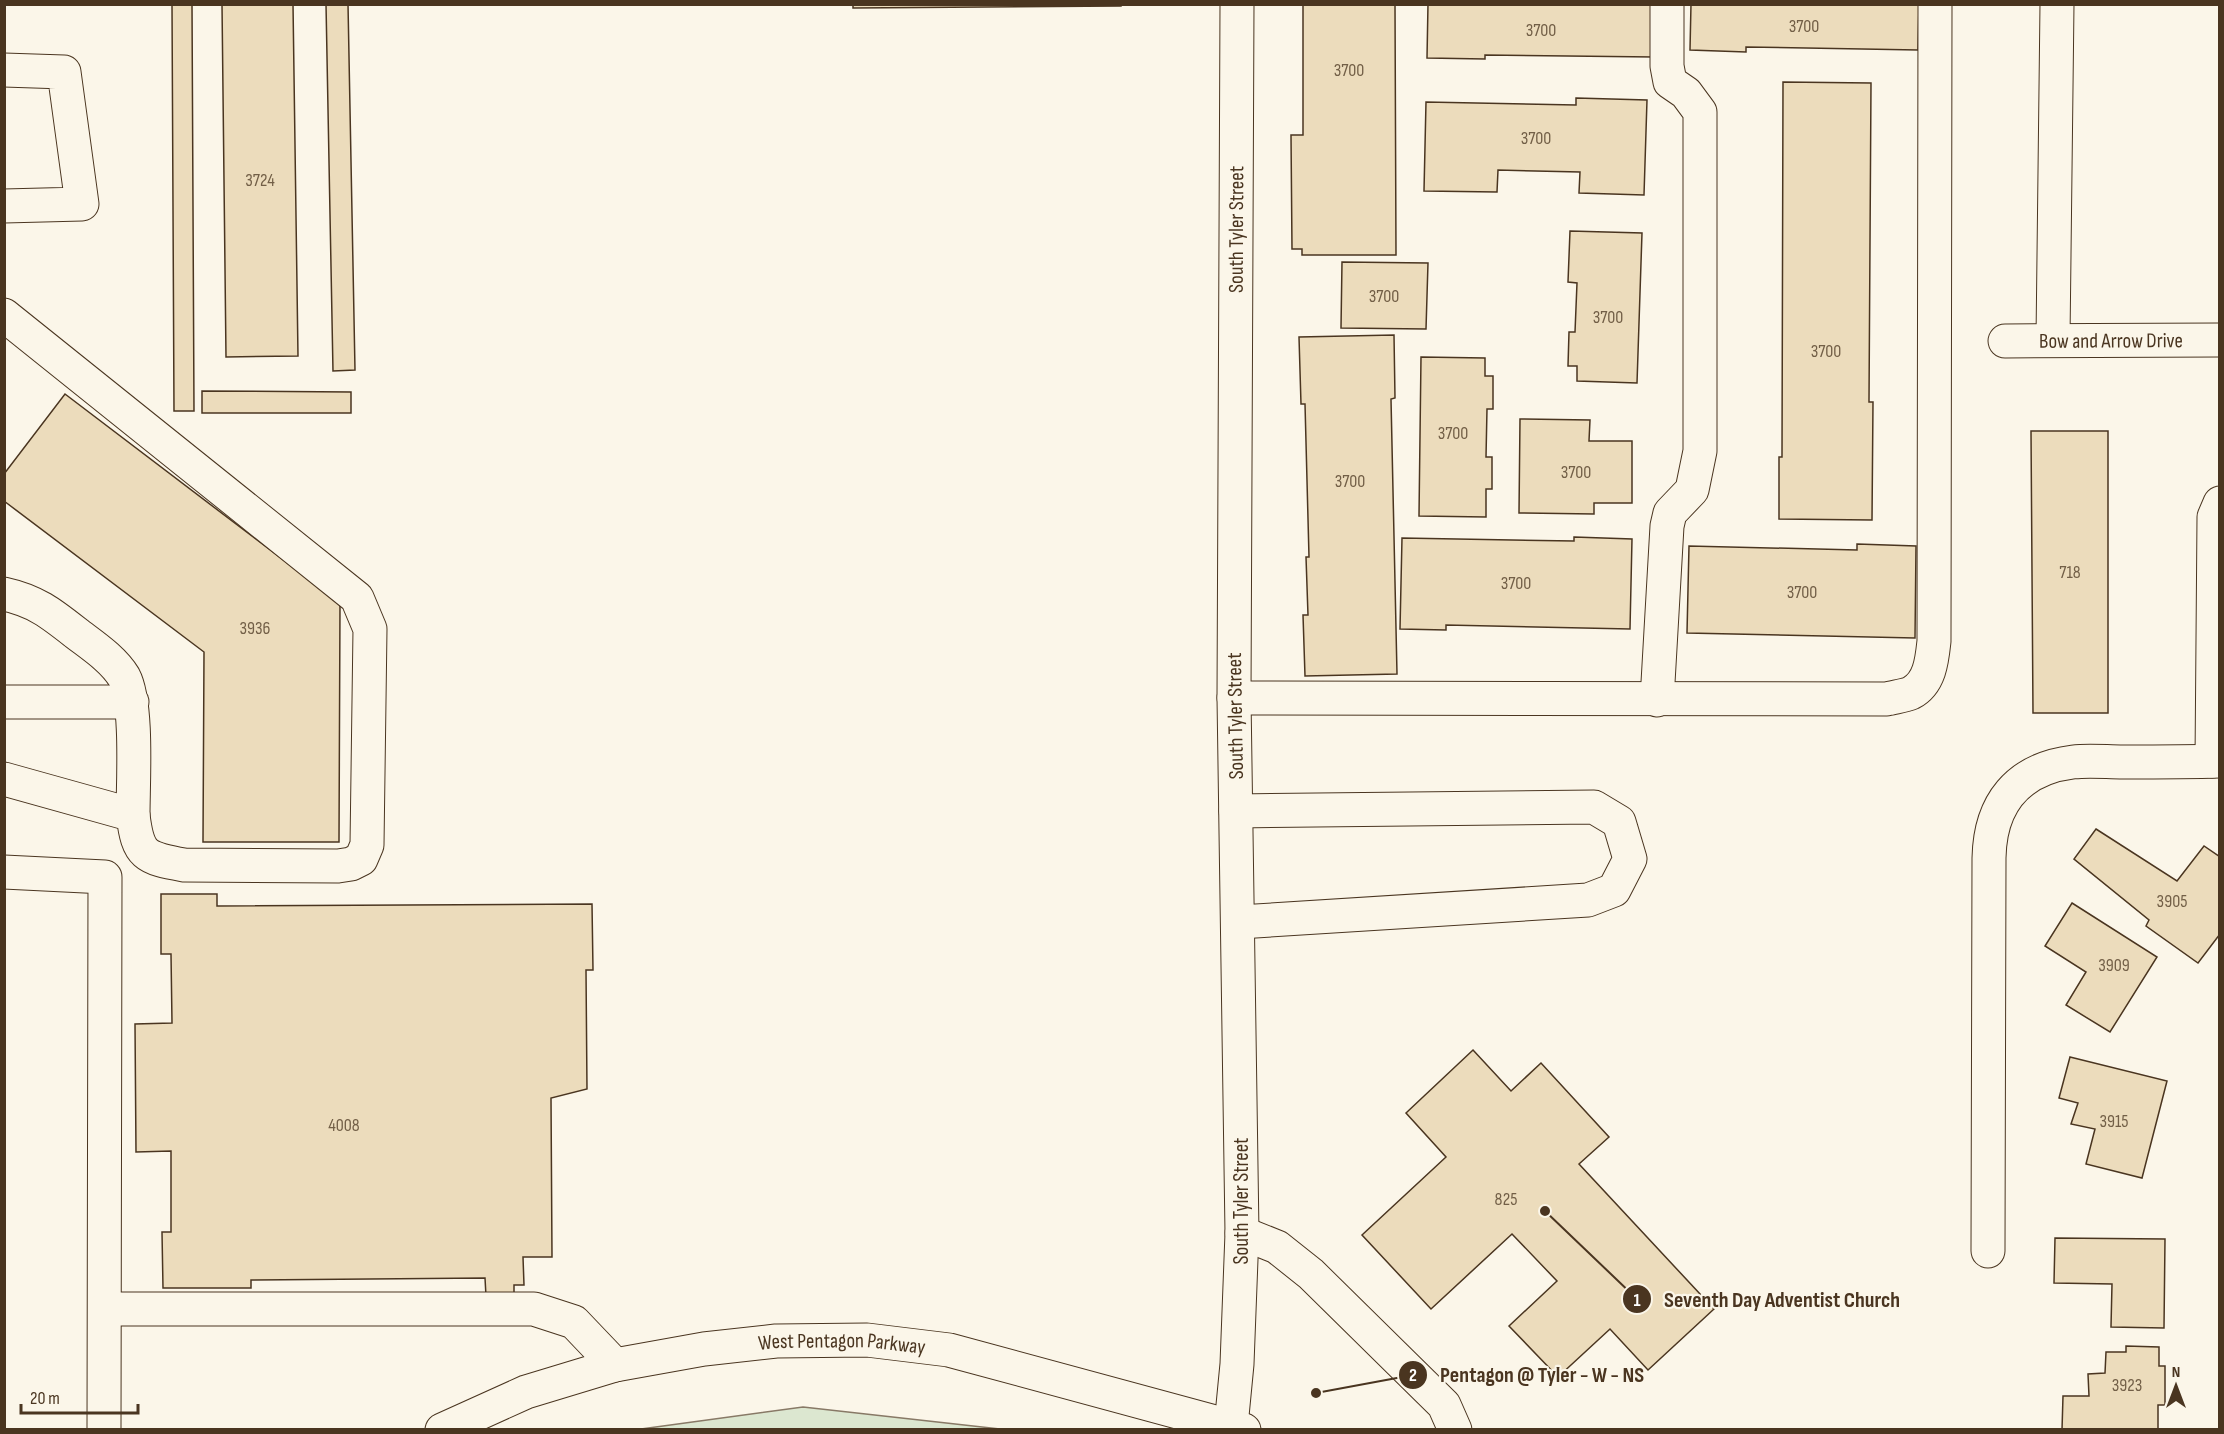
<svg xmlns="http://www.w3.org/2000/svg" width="2224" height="1434" font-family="'Sofia Sans Condensed',sans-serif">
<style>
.green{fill:#dce7d0;stroke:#887966;stroke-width:1.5}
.building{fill:#ecdcbc;stroke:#4a3520;stroke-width:1.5}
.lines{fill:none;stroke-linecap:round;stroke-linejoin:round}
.minor-casing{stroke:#4a3520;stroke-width:35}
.minor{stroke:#fbf6e9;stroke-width:33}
.labels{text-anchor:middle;stroke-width:4.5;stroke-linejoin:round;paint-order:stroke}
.number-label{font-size:18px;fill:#725f47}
.street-label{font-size:21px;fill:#4a3520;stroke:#fbf6e9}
.leader{fill:none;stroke:#4a3520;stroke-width:2}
.callout-dot{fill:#4a3520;stroke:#fbf6e9;stroke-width:2}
.mark-label{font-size:18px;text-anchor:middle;font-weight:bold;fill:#fff}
.callout-label{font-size:22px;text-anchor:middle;font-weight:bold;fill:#4a3520;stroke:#fbf6e9;stroke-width:4.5;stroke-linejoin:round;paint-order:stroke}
</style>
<rect width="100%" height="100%" fill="#fbf6e9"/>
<path class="green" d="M803,1407L1000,1429H641Z"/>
<g class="building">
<path d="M172,4H192L194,411H174Z"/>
<path d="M222,4H293L298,356L226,357Z"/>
<path d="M326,4H348L355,370L333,371Z"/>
<path d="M853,4H1121V6L853,8Z"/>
<path d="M1303,4H1395L1396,255H1302V249H1292L1291,135H1303Z"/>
<path d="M1428,4H1655L1654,57L1485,55V59L1427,58Z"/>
<path d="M1691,4H1919L1918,50L1746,47V52L1690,50Z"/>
<path d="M1783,82L1871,83L1869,402H1873L1872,520L1779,519V457H1782Z"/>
<path d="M1576,98L1647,100L1644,195L1579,193L1580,172L1498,170L1497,192L1424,191L1426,102L1576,105Z"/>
<path d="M1570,231L1642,233L1637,383L1577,381V366H1568L1569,332H1575L1577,283L1568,282Z"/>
<path d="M1342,262L1428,263L1426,329L1341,328Z"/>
<path d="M1394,335L1395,398L1391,399L1397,674L1305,676L1303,615H1308L1306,557H1309L1305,404H1301L1299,337Z"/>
<path d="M1421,357L1485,358V376H1493V409H1487L1486,457H1492V489H1486V517L1419,516Z"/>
<path d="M202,391L351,392V413H202Z"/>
<path d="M65,394L340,603L339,842H203L204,652L4,501V474Z"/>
<path d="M1520,419L1590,420L1589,441H1632V503H1594V514L1519,513Z"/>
<path d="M2031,431H2108V713H2033Z"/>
<path d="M1574,537L1632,539L1630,629L1446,625V630L1400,629L1402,538L1574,541Z"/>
<path d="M1857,544L1916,546L1915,638L1687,633L1689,546L1857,550Z"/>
<path d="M2096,829L2177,881L2204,846L2220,857V934L2198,963L2146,926L2149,920L2074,859Z"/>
<path d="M161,894H217V906L592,904L593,970H586L587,1089L551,1098L552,1257H523L524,1285H514V1301L486,1296L485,1278L251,1280V1288H163L162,1232H171V1151L136,1152L135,1024L172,1023L171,954H161Z"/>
<path d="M2072,903L2157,957L2110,1032L2066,1005L2086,972L2045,946Z"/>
<path d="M1473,1050L1511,1091L1541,1063L1609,1137L1579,1164L1714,1309L1648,1370L1610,1329L1558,1377L1509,1326L1557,1281L1512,1234L1431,1309L1362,1235L1446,1157L1406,1113Z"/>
<path d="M2070,1057L2167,1081L2142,1178L2086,1164L2095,1129L2071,1124L2078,1103L2059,1098Z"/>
<path d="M2055,1238L2165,1239L2164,1328L2111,1327L2112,1284L2054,1283Z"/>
<path d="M2126,1346L2159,1347V1366H2165V1405H2158V1430H2062L2063,1396H2089L2088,1374L2105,1373L2106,1352H2126Z"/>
</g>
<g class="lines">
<g class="minor-casing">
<g id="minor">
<path d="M4,70L64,72L82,204L4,206"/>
<path d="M4,315L357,598L370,629L367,845L361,859L351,864L338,866L184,865C145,858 138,856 133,815L4,779"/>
<path d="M2053,339L2057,4"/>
<path id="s1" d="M2005,341L2220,340"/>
<path d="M4,594C36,601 52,614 76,633C93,646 113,659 124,677C138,703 133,783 133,815"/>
<path d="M1234,698L1887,699C1894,697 1904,696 1911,693C1930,683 1932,660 1934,641L1935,4"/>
<path d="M1657,700L1667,526L1670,513L1692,490L1700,451V112L1686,93L1670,82L1667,66V4"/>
<path d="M4,702H132"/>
<path d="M2212,761L2214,517L2220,503"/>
<path d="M1236,811L1594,807L1619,822L1630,859L1614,890L1588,900L1239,922"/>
<path d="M4,872L105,877L104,1430"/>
<path d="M1242,1233L1277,1247L1311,1274L1444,1405L1455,1430"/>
<path d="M1988,1251L1989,858C1990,804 2017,769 2073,762C2089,760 2107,762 2123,762C2155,762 2187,762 2220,761"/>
<path d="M105,1309H534L574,1322L615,1365"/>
<path id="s2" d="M1231,1426L1237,1364L1242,1233L1234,698L1237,4"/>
<path id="s3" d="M442,1430L526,1392L615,1365L704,1349L776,1341L867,1340L949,1350L1244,1430"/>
</g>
</g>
<use href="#minor" class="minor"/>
</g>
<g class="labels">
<g class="number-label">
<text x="1804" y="32">3700</text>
<text x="1541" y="36">3700</text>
<text x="1349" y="76">3700</text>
<text x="1536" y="144">3700</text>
<text x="260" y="186">3724</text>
<text x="1384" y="302">3700</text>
<text x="1608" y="323">3700</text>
<text x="1826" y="357">3700</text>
<text x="1453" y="439">3700</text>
<text x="1576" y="478">3700</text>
<text x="1350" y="487">3700</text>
<text x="2070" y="578">718</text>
<text x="1516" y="589">3700</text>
<text x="1802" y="598">3700</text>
<text x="255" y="634">3936</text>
<text x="2172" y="907">3905</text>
<text x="2114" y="971">3909</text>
<text x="2114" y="1127">3915</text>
<text x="344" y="1131">4008</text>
<text x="1506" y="1205">825</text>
<text x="2127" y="1391">3923</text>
</g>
<g class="street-label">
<text dy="7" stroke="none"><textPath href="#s2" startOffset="1197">South Tyler Street</textPath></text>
<text dy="7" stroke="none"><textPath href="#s1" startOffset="106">Bow and Arrow Drive</textPath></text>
<text transform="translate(1235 716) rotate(-91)" y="7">South Tyler Street</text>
<text transform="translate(1241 1201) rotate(-90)" y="7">South Tyler Street</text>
<text dy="7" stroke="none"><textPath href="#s3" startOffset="414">West Pentagon Parkway</textPath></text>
</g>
</g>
<path class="leader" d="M1545 1211L1637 1299M1316 1393L1413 1375"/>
<g class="callout-dot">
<circle cx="1545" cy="1211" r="6"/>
<circle cx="1316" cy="1393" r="6"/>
<circle cx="1637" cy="1299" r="15"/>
<circle cx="1413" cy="1375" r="15"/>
</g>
<g class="mark-label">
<text x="1637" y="1306">1</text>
<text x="1413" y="1381">2</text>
</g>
<g class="callout-label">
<text x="1782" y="1307">Seventh Day Adventist Church</text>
<text x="1542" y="1382">Pentagon @ Tyler - W - NS</text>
</g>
<rect width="2224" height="1434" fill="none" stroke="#4a3520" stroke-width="12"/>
<g transform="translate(2176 1386)" stroke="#fbf6e9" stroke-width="4.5" paint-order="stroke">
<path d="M0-4.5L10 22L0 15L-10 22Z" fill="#4a3520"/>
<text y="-9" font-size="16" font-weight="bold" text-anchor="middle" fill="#4a3520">N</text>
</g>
<path d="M21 1404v9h117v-9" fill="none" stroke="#4a3520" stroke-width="3"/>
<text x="30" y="1404" font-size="18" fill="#4a3520" stroke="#fbf6e9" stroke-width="4.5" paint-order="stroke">20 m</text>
</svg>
